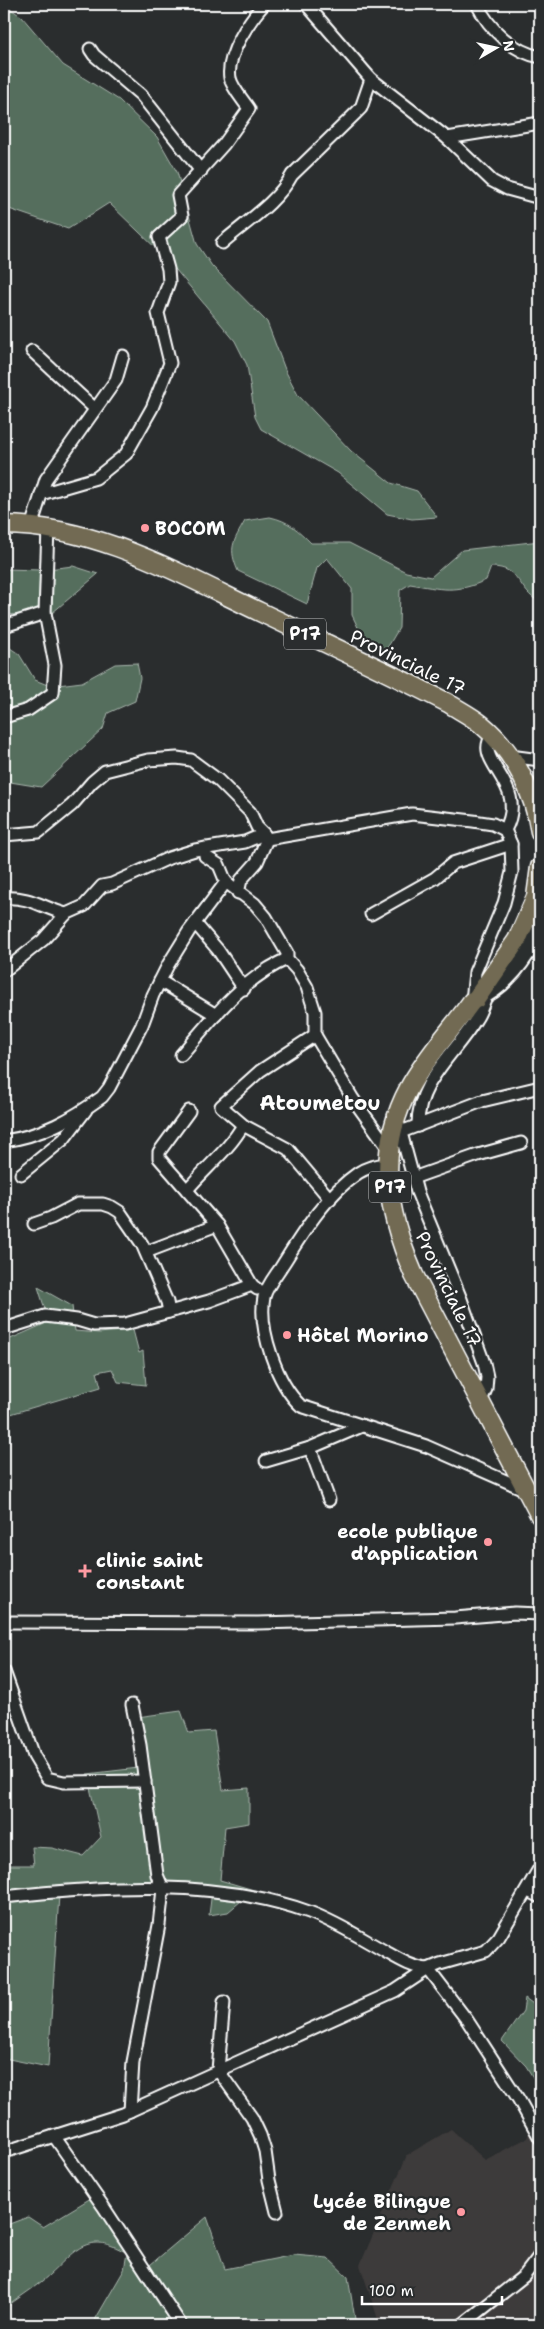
<svg xmlns="http://www.w3.org/2000/svg" width="544" height="2329" font-family="'Shantell Sans',sans-serif">
<style>
.built{fill:#3e3a3a}
.green{fill:#546e5d;stroke:#aab6ae}
.lines{fill:none;stroke-linecap:round;stroke-linejoin:round}
.street-casing{stroke:#fff;stroke-width:15}
.secondary-casing{stroke:#fff;stroke-width:20}
.primary-casing{stroke:#fff;stroke-width:21}
.street{stroke:#2a2d2e;stroke-width:11}
.secondary{stroke:#2a2d2e;stroke-width:16}
.primary{stroke:#726b52;stroke-width:18}
.poi-dot{fill:#ff9aa2;stroke:#2a2d2e;stroke-width:2}
.labels{text-anchor:middle;stroke-width:4.5;stroke-linejoin:round;paint-order:stroke}
.shield{fill:#2a2d2e;stroke:#bfc0c0;stroke-width:1}
.shield-label{font-size:18px;font-weight:bold;fill:#fff}
.poi-label{font-size:19px;font-weight:bold;fill:#fff;stroke:#2a2d2e;text-anchor:start}
.street-label{font-size:19px;fill:#fff;stroke:#2a2d2e}
.quarter-label{font-size:21px;font-weight:bold;fill:#fff;stroke:#2a2d2e}
</style>
<rect width="100%" height="100%" fill="#2a2d2e"/>
<filter id="ink" filterUnits="userSpaceOnUse"><feTurbulence type="fractalNoise" baseFrequency=".02" numOctaves="2"/><feDisplacementMap in="SourceGraphic" scale="10" xChannelSelector="R" yChannelSelector="G"/><feConvolveMatrix kernelMatrix="1 2 1 2 8 2 1 2 1" color-interpolation-filters="sRGB"/></filter>
<g filter="url(#ink)">
<path class="built" d="M540,2117V2325H380L360,2265L407,2155L451,2129L485,2160L527,2138L535,2119Z"/>
<g class="green">
<path d="M4,4L22,17L63,65L119,100L157,137L177,172L197,244L212,266L267,322L286,372L298,395L351,451L391,483L417,491L437,517L412,519L387,514L338,473L261,429L255,417L247,365L235,341L166,258L109,203L68,229L9,209L4,205Z"/>
<path d="M270,517C289,521 298,530 311,543H349L406,572L431,577L462,550L540,541V602C517,591 522,567 491,567L486,580C456,594 441,589 410,584L400,590L399,628L386,650L363,638L352,615V589L327,558L317,568L307,604L238,571C228,548 233,542 245,521Z"/>
<path d="M73,566L98,574L52,613L4,615V569L40,570Z"/>
<path d="M4,644L19,654L35,680L50,686L82,682L115,664L137,663L140,678L135,701L108,713L103,729L41,787L4,781Z"/>
<path d="M38,1287L72,1306L75,1331L99,1333L133,1330L139,1353L143,1351L146,1385L118,1382L112,1369L97,1372L101,1387L4,1416V1344L8,1340L49,1322Z"/>
<path d="M181,1711L189,1733L214,1731L223,1790L249,1788V1823L225,1827L220,1880L254,1890L228,1912L209,1915L212,1891L59,1895L48,2067L4,2058V1865H34L32,1847L52,1848L83,1856L101,1837L87,1774L147,1767L137,1717Z"/>
<path d="M525,1998L540,2009V2089L526,2066L502,2041L523,2011Z"/>
<path d="M96,2195L144,2270L207,2217L225,2269L294,2255L328,2258L348,2277L356,2325H92L124,2270L127,2253C83,2227 72,2257 42,2281C30,2291 16,2299 4,2309V2226L28,2217L43,2227Z"/>
</g>
<g class="lines">
<g class="street-casing">
<g id="street">
<path d="M306,4L371,79L447,138L540,123"/>
<path d="M477,4C489,29 513,52 540,57"/>
<path d="M90,49L94,55L141,95L201,171"/>
<path d="M447,138L492,181L507,189L540,198"/>
<path d="M222,243C246,222 277,203 292,175L355,114L361,108L371,79"/>
<path d="M32,351L94,408"/>
<path d="M41,494L96,478L126,454L152,408L170,363L158,313L169,282L168,269L159,237L182,216L178,195L224,144L249,109C244,101 232,88 230,78C226,55 249,21 264,4"/>
<path d="M31,527L46,479L116,380L123,356"/>
<path d="M4,626L45,613"/>
<path d="M4,717L28,710L53,693L55,665L45,613L48,528"/>
<path d="M492,736C472,762 530,784 505,830"/>
<path d="M510,756L540,760"/>
<path d="M4,835L39,832L72,805L92,782L105,771L148,760L177,758L191,760L218,780L250,812L257,827L264,834"/>
<path d="M205,848V856L219,865L226,882L255,904L266,917L287,953V959L297,970L307,987L315,1012V1035L353,1099L389,1149"/>
<path d="M238,893L241,880L257,862L267,839"/>
<path d="M4,898C30,896 43,908 66,914"/>
<path d="M371,914L435,878L453,863L511,844"/>
<path d="M195,923L218,950L244,989"/>
<path d="M4,971L43,940L66,914L84,906L102,886L112,884L169,858L195,850L245,842L264,834L267,839L412,814L473,821L493,824L505,830L511,844L512,872L504,903L475,972L472,1001"/>
<path d="M160,981L216,1015"/>
<path d="M315,1035L260,1071L221,1106L243,1125L288,1149L330,1199"/>
<path d="M181,1055C211,1020 243,978 287,959"/>
<path d="M189,1111L159,1152V1158L217,1225L252,1285L257,1289"/>
<path d="M397,1118L417,1192L461,1299L484,1363L487,1377L486,1389L481,1401"/>
<path d="M418,1126C417,1082 454,1055 476,1019C481,1012 483,1003 487,994"/>
<path d="M401,1132L482,1101L540,1087"/>
<path d="M4,1141C41,1136 72,1119 102,1097L109,1088L142,1025L153,995L168,965L189,931L226,882"/>
<path d="M387,1164C377,1165 367,1167 358,1173C326,1195 304,1231 283,1264C277,1274 267,1285 264,1297C258,1329 277,1384 301,1406L426,1446L526,1490"/>
<path d="M21,1174L64,1139L86,1110"/>
<path d="M413,1178L478,1155L521,1143"/>
<path d="M187,1190C205,1168 229,1150 243,1125"/>
<path d="M34,1224L51,1218L78,1204H103L112,1207L120,1212L142,1244L167,1302L169,1312"/>
<path d="M146,1252L217,1225"/>
<path d="M4,1329L45,1316L77,1320L94,1325L125,1324L209,1301L252,1285"/>
<path d="M310,1448L329,1500"/>
<path d="M266,1461L310,1448L362,1426"/>
<path d="M4,1622L258,1623L455,1618L515,1613L540,1614"/>
<path d="M4,1671L34,1756L47,1778L64,1782L145,1781"/>
<path d="M528,1891L540,1897"/>
<path d="M4,1897C103,1886 214,1878 309,1912C336,1922 361,1938 386,1952C400,1960 413,1968 428,1969L467,2020L519,2100L540,2138"/>
<path d="M224,2002L218,2070L252,2118L260,2135L265,2151L269,2180L277,2212"/>
<path d="M130,2111L133,2062L159,1925L163,1889L157,1875L140,1745L132,1705"/>
<path d="M54,2136L103,2206L181,2325"/>
<path d="M4,2152L123,2114L395,1991L428,1969L440,1964L486,1951L499,1937L540,1867"/>
<path d="M462,2325L524,2276L540,2255"/>
</g>
</g>
<g class="secondary-casing">
<path id="secondary" d="M476,999C506,986 525,958 540,930"/>
</g>
<g class="primary-casing">
<g id="primary">
<path d="M4,525C97,526 178,573 260,612C323,642 386,671 448,703C459,710 471,716 481,724C513,750 534,792 540,832"/>
<path d="M540,867L536,897L517,940L476,999L472,1001C452,1029 425,1058 409,1088C375,1151 387,1212 414,1275L540,1516"/>
</g>
</g>
<use href="#street" class="street"/>
<use href="#secondary" class="secondary"/>
<use href="#primary" class="primary"/>
</g>
</g>
<g class="poi-dot">
<circle cx="145" cy="528" r="5"/>
<circle cx="287" cy="1335" r="5"/>
<circle cx="488" cy="1542" r="5"/>
<path d="M82.5 1563.5h5v5h5v5h-5v5h-5v-5h-5v-5h5z"/>
<circle cx="461" cy="2212" r="5"/>
</g>
<g class="labels">
<g class="shield">
<rect x="284" y="618.5" width="42" height="31" rx="4"/>
<rect x="369" y="1171.5" width="42" height="31" rx="4"/>
</g>
<g class="shield-label">
<text x="305" y="640">P17</text>
<text x="390" y="1193">P17</text>
</g>
<g class="poi-label">
<text x="155" y="535">BOCOM</text>
<text x="297" y="1342">Hôtel Morino</text>
<text x="478" y="1538" text-anchor="end">ecole publique<tspan x="478" dy="22">d'application</tspan></text>
<text x="96" y="1567">clinic saint<tspan x="96" dy="22">constant</tspan></text>
<text x="451" y="2208" text-anchor="end">Lycée Bilingue<tspan x="451" dy="22">de Zenmeh</tspan></text>
</g>
<g class="street-label">
<text transform="translate(408 662) rotate(26)" y="7">Provinciale 17</text>
<text transform="translate(449 1289) rotate(64)" y="7">Provinciale 17</text>
</g>
<g class="quarter-label">
<text x="320" y="1110">Atoumetou</text>
</g>
</g>
<rect width="544" height="2329" fill="none" stroke="#2a2d2e" stroke-width="20"/>
<rect x="10" y="10" width="524" height="2309" fill="none" stroke="#fff" stroke-width="2" filter="url(#ink)"/>
<g transform="translate(496 48) rotate(81)" stroke="#2a2d2e" stroke-width="4" paint-order="stroke">
<path d="M0-4L9 19L0 12L-9 19Z" fill="#ffffff"/>
<text y="-8" font-size="14" font-weight="bold" text-anchor="middle" fill="#ffffff">N</text>
</g>
<path d="M362 2296v8h140v-8" fill="none" stroke="#ffffff" stroke-width="2.5"/>
<text x="369" y="2296" font-size="15" fill="#ffffff" stroke="#2a2d2e" stroke-width="4" paint-order="stroke">100 m</text>
</svg>
